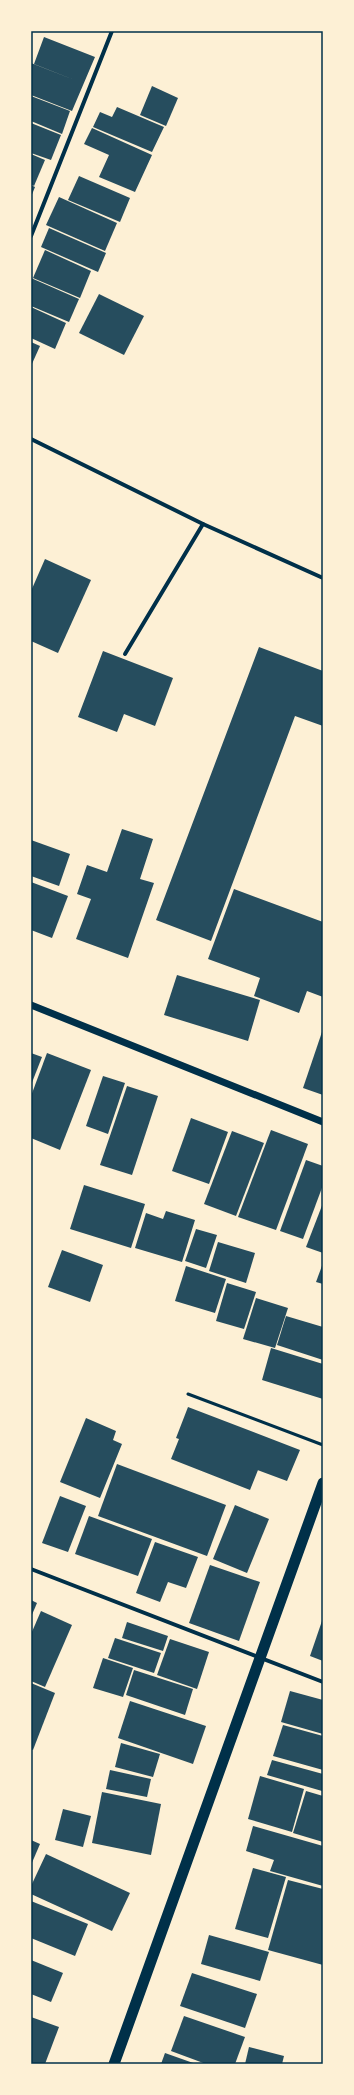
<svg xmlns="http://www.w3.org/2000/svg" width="354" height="2095" font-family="Georgia,serif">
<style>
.building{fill:#264d5e}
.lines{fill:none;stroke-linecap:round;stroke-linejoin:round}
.service{stroke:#003049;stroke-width:3}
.minor{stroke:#003049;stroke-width:4}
.tertiary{stroke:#003049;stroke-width:7}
.trunk{stroke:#003049;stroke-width:11}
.neatline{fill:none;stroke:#003049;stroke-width:1.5}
</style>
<rect width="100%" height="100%" fill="#fdf0d5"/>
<g class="building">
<path d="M44,37L95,57L72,111L31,95V63L77,81L34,64Z"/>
<path d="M152,86L178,98L166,126L140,115Z"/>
<path d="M31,96L70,111L62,134L31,121Z"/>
<path d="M117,107L164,127L152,152L93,127L100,112L112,117Z"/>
<path d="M31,123L61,135L51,160L31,153Z"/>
<path d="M92,128L152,155L135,192L99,177L109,155L84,144Z"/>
<path d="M31,154L45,160L34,186L31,184Z"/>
<path d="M79,176L130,198L120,222L68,200Z"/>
<path d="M31,185L35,187L31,197Z"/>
<path d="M59,197L117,223L105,251L46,225Z"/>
<path d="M49,228L106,253L98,272L41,247Z"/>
<path d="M45,250L91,271L80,298L33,278Z"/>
<path d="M31,278L79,299L69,322L31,306Z"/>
<path d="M99,294L144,316L124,355L79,333Z"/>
<path d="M31,307L66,323L55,349L31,338Z"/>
<path d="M31,342L40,346L31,366Z"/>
<path d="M45,559L91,580L58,653L31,641V591Z"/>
<path d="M259,647L323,671V726L295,716L211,941L156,920Z"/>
<path d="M103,651L173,678L155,726L124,714L117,732L78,717Z"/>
<path d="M122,829L153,839L140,879L154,883L128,958L76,939L91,899L77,894L87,865L107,872Z"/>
<path d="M31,840L70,854L59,886L31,876Z"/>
<path d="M31,882L68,896L52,938L31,930Z"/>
<path d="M234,889L323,922V997L307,991L299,1013L254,996L260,978L208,959Z"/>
<path d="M177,975L260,1000L248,1041L164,1015Z"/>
<path d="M323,1029V1095L303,1088Z"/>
<path d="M31,1053L42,1057L31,1085Z"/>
<path d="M47,1053L91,1070L60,1150L31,1138V1096Z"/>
<path d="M103,1076L125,1083L108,1134L86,1126Z"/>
<path d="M127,1086L158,1096L132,1175L100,1165Z"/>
<path d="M191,1118L228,1132L209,1184L172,1171Z"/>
<path d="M271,1130L308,1144L276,1230L238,1217Z"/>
<path d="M232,1131L264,1143L236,1216L204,1204Z"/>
<path d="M306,1160L323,1166V1185L303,1239L280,1231Z"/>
<path d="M84,1185L145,1204L131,1248L70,1229Z"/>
<path d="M323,1203V1253L306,1247Z"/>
<path d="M166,1211L195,1220L182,1262L135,1248L146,1213L163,1219Z"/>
<path d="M196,1229L217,1235L206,1268L185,1261Z"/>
<path d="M218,1242L255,1253L246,1283L209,1271Z"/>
<path d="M62,1250L103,1265L90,1302L48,1287Z"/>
<path d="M323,1263V1284L316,1282Z"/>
<path d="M186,1266L226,1279L215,1313L175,1301Z"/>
<path d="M227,1283L256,1292L244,1329L216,1321Z"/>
<path d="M256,1298L288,1308L275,1348L243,1339Z"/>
<path d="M286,1316L323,1327V1360L277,1345Z"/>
<path d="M271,1348L323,1364V1399L262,1380Z"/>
<path d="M188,1407L300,1450L287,1481L247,1466L258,1470L250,1490L171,1459L179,1439L176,1438Z"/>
<path d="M86,1418L116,1431L113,1440L122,1444L100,1498L60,1482Z"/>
<path d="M117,1464L226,1505L207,1556L98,1516Z"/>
<path d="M60,1496L86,1506L68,1552L42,1543Z"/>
<path d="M235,1505L269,1519L247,1573L213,1559Z"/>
<path d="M89,1516L152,1539L138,1576L75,1554Z"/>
<path d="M155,1542L198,1557L186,1588L168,1582L160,1602L136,1593Z"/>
<path d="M210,1565L260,1582L239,1641L189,1623Z"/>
<path d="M31,1600L37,1603L31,1617Z"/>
<path d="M41,1611L72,1625L45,1687L31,1681V1634Z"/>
<path d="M323,1618V1661L310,1656Z"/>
<path d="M127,1622L168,1636L163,1651L122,1638Z"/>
<path d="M115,1638L161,1653L154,1673L108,1658Z"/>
<path d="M170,1639L209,1652L197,1689L157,1675Z"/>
<path d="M103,1658L133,1668L123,1697L93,1688Z"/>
<path d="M134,1670L193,1689L185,1715L126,1695Z"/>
<path d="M31,1683L55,1693L33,1750L31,1749Z"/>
<path d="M290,1691L323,1700V1734L281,1722Z"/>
<path d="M130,1701L206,1726L193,1764L118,1738Z"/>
<path d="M283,1725L323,1736V1770L273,1756Z"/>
<path d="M121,1743L160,1754L153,1777L115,1767Z"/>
<path d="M272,1760L323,1774L322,1791L267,1775Z"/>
<path d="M110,1770L151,1779L147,1797L106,1789Z"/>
<path d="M260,1776L304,1789L292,1832L248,1819Z"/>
<path d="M306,1791L323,1796V1842L293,1833Z"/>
<path d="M102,1792L161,1804L151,1855L92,1843Z"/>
<path d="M63,1809L91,1816L83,1847L55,1840Z"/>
<path d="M253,1826L323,1846V1886L270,1871L274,1860L246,1851Z"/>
<path d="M31,1840L40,1844L31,1865Z"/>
<path d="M46,1854L130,1893L112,1931L31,1894V1886Z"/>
<path d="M253,1868L286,1877L268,1938L235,1929Z"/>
<path d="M288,1880L323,1889V1965L268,1950Z"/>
<path d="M31,1901L88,1924L75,1956L31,1938Z"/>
<path d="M209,1935L269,1952L260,1981L201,1964Z"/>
<path d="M31,1960L63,1973L51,2002L31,1994Z"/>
<path d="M192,1973L257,1994L245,2028L180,2006Z"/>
<path d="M184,2016L245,2037L235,2064H206L171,2051Z"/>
<path d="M31,2017L59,2027L45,2064H31Z"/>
<path d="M249,2047L284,2056L282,2064H245Z"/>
<path d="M165,2053L196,2064H161Z"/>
</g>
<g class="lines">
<path class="service" d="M188,1394L323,1445"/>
<g class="minor">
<path d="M31,236L112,31"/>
<path d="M31,439L203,524L323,578"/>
<path d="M125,654L203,524"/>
<path d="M31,1569L323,1682"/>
</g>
<path class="tertiary" d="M31,1005L323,1122"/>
<path class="trunk" d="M114,2064L323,1483"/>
</g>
<rect width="354" height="2095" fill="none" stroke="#fdf0d5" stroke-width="64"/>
<rect x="32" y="32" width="290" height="2031" class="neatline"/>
</svg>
